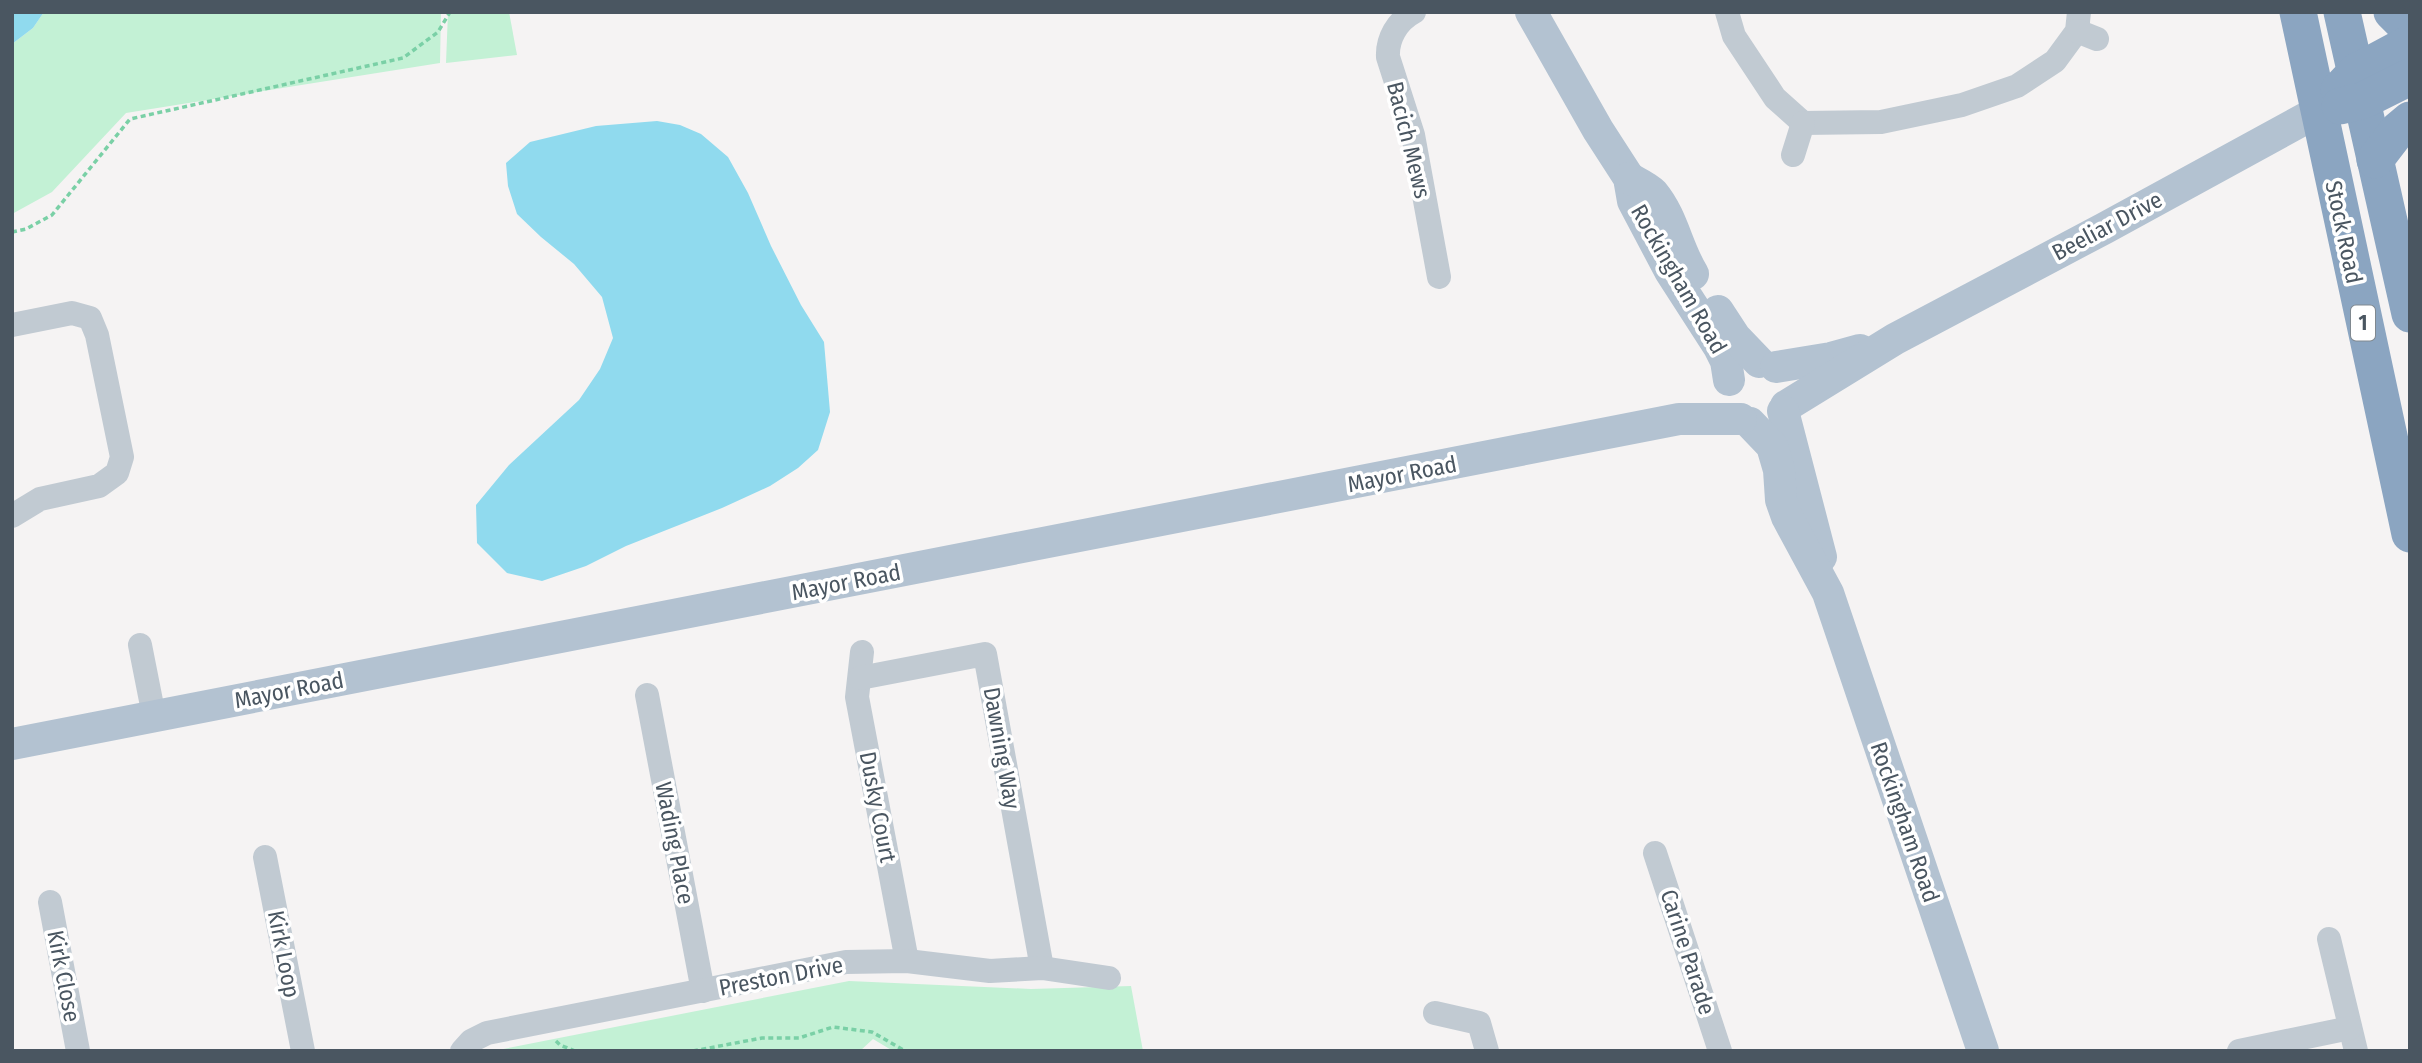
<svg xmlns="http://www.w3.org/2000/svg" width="2422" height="1063" font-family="'Fira Sans Condensed',sans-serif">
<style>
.green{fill:#c3f1d5}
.water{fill:#90daee}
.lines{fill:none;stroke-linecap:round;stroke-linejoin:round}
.path{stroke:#7ad0a6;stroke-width:3.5;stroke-dasharray:5 3.5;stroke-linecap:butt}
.minor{stroke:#c1cad2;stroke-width:24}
.major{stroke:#b3c2d1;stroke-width:32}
.highway{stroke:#8ba5c1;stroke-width:37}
.labels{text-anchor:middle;stroke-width:7;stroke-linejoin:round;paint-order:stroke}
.shield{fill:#fff;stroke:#808990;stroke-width:2}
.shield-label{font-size:21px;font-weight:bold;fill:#4a5661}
.street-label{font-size:23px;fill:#4a5661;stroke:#fff}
</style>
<rect width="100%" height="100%" fill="#f5f3f3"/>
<g class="green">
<path d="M44,12H441L440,63L126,113L52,192L12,214V44L33,28Z"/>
<path d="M448,12H509L517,55L446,63Z"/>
<path d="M849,981L1031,989L1131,986L1143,1051H893L873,1039L860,1051H493Z"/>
</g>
<g class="water">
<path d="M12,12H44L33,28L12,44Z"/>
<path d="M657,121L680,125L701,134L728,157L748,193L771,246L801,305L824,342L830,412L818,450L798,468L770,486L722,508L626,546L586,566L542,581L507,573L477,543L476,505L509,465L579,400L600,369L613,338L602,297L574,264L541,237L517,214L508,186L506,163L530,142L596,126Z"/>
</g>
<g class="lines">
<g class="path">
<path d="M12,232L26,229L52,215L130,119L403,58L438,32L450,12"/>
<path d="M556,1041L560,1045L575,1051"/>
<path d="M693,1051L762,1038H799L833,1027L872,1032L905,1051"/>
</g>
<g class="minor">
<path d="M1414,12C1397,21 1387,39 1388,57L1413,135L1439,277"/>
<path d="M1727,12L1734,36L1775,98L1803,123L1881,122L1962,105L2017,86L2055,61L2077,31L2079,12"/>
<path d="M2077,31L2097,39"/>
<path d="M1793,155L1803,123"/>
<path d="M12,325L72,313L90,318L97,335L122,457L117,473L99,486L40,499L12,516"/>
<path d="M140,645L154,716"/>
<path d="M862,652L857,697L907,961"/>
<path d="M860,678L985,654L1042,968"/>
<path d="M647,695L703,991"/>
<path d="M1655,853L1720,1051"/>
<path d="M265,857L303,1051"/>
<path d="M50,902L78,1051"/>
<path d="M2329,939L2356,1051"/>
<path d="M1435,1013L1479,1023L1487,1051"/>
<path d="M462,1051L471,1041L487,1033L846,962L907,961L990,971L1042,968L1109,978"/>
<path d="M2239,1051L2350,1028"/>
</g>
<g class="major">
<path d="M1531,12L1598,130L1629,178L1633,201L1670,271L1719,347L1726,361L1729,380"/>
<path d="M1629,178C1636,182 1647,187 1653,193C1673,217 1677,248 1693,274"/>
<path d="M1718,311L1735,337L1759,362"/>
<path d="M1776,367L1831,358L1860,350"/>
<path d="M1786,406L1895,339L2105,228L2319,111"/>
<path d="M1783,411L1821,557"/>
<path d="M1750,423L1772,446L1779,470L1781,500L1787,517L1828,593L1983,1051"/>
<path d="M12,744L1679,419H1741"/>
</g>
<g class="highway">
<path d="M2298,12L2410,534"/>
<path d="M2342,12L2410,314"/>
<path d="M2392,12L2410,30"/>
<path d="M2339,90L2356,72L2410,43"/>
<path d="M2340,106L2362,101L2410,77"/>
<path d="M2375,160L2398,130L2410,120"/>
</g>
</g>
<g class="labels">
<rect class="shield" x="2351" y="305.5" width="24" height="35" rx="5"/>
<g class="shield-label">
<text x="2363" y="330">1</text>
</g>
<g class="street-label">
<text transform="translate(1409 140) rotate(76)" y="8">Bacich Mews</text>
<text transform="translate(2107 226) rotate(-28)" y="8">Beeliar Drive</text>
<text transform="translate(2344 232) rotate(78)" y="8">Stock Road</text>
<text transform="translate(1679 279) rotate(60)" y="8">Rockingham Road</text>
<text transform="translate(1402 474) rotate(-11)" y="8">Mayor Road</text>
<text transform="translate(846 582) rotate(-11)" y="8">Mayor Road</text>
<text transform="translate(289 690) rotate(-11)" y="8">Mayor Road</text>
<text transform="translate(1002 748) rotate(80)" y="8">Dawning Way</text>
<text transform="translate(878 807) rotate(79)" y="8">Dusky Court</text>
<text transform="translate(1905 822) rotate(71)" y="8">Rockingham Road</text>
<text transform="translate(675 843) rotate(79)" y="8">Wading Place</text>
<text transform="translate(1688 952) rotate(72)" y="8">Carine Parade</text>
<text transform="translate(284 954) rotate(79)" y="8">Kirk Loop</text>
<text transform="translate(64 976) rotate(79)" y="8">Kirk Close</text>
<text transform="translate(781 976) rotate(-11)" y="8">Preston Drive</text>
</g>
</g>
<rect width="2422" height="1063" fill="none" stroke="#4a5661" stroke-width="28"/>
</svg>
